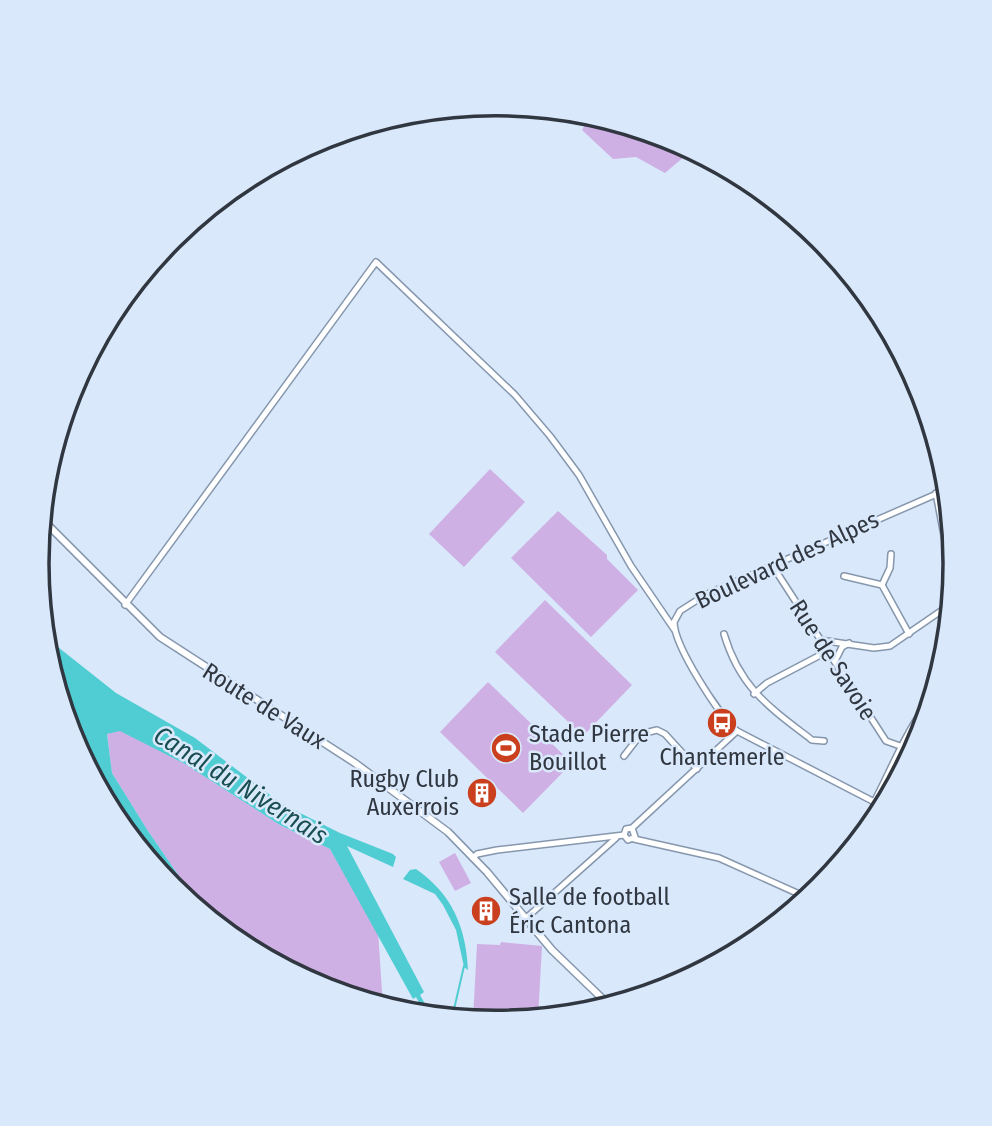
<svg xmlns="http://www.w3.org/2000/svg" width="992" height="1126" font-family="'Fira Sans Condensed',sans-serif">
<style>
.green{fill:#cfb0e4}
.water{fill:#50cdd3}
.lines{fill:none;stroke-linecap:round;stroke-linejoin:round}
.stream{stroke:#50cdd3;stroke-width:2}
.minor-casing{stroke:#8697ad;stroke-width:8}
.tertiary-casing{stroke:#8697ad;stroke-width:9}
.minor{stroke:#fff;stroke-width:5}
.tertiary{stroke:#fff;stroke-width:6}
.labels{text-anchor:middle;stroke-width:5;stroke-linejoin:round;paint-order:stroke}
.street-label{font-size:24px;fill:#303740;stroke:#d9e8fb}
.poi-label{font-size:24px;fill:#303740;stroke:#d9e8fb;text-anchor:start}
.water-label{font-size:26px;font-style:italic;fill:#194f52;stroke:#d9e8fb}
.rim{fill:none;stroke:#303740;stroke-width:3.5}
</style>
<rect width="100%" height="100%" fill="#d9e8fb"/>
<g class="green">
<path d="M591,114L672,139L692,150L665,173L636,157L613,159L582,130Z"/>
<path d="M490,469L525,502L464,567L429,534Z"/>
<path d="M558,511L607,555V559L638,590L591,637L511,558Z"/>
<path d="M545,600L632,685L583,736L495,652Z"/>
<path d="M488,682L572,763L523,813L440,732Z"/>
<path d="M120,730L185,764L280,825L330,849L378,931L383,1006L320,987L237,939L192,895L148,831L112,773L107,734Z"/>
<path d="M455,853L471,883L455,891L439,862Z"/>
<path d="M501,942L542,946L538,1018L496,1022L473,1020L477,944L500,945Z"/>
</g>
<g class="water">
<path d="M44,636L116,693L195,738L282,804L340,833L393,854L396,857L393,867L347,846L424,992L420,995L432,1016L426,1015L416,997L413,999L330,849L280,825L185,764L120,731L107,734L112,773L148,831L192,895L237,939L294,973L241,945L171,887L114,818L72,738L46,652Z"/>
<path d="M416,869C452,894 466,927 468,970L464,967L456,930L443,905L435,894L403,879L410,870Z"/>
</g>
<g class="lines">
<path class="stream" d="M452,1018L464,966"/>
<g class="minor-casing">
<g id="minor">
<path d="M936,493L953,583"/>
<path d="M772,565L886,741L914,751"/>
<path d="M844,576L882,585L909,634"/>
<path d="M882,585L890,568L891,554"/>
<path d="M125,605L376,262L515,395L550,436L579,475L631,566L674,629"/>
<path d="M724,634C740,688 769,707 812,740L824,741"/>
<path d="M820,640L874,648L890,646L951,604"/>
<path d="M835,661L842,647L849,643"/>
<path d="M754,694L767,683L828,651"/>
<path d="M624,756L641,734L657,730L665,734L697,769"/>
<path d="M874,802C888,777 912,716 932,701"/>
<path d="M884,807L737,731C719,715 674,646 674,622L680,611L705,595L948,489"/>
<path d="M632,828L635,837L628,840L624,835L626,829L632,828L737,731"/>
<path d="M634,839L719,858L808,898"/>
<path d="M473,858L477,854L497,850L624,835"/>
<path d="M525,919L616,838"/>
</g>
</g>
<g class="tertiary-casing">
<path id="tertiary" d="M41,518L160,637L355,763L448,832L487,872L552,950L610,1006"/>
</g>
<use href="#minor" class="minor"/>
<use href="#tertiary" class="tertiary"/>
</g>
<defs>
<g id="bus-disc" transform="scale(1.575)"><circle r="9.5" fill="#ca401e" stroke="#d9e8fb"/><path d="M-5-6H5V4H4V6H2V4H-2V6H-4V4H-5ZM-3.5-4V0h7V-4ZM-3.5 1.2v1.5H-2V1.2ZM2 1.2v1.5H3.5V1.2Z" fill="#fff"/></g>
<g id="stadium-disc" transform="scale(1.575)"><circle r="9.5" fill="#ca401e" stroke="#d9e8fb"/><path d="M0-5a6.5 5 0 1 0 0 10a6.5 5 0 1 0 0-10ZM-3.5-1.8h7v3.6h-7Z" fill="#fff"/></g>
<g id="building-disc" transform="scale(1.575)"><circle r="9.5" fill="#ca401e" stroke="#d9e8fb"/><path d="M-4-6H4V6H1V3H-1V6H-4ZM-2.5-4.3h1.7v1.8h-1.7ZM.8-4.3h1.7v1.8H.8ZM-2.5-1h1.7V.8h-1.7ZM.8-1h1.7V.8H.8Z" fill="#fff"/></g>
</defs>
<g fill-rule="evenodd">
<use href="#bus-disc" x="722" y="723"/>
<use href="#stadium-disc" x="506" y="748"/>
<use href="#building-disc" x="482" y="793"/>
<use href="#building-disc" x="486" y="911"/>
</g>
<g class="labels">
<g class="street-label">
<text transform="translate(787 560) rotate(-25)" y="8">Boulevard des Alpes</text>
<text transform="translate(833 660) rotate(57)" y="8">Rue de Savoie</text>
<text transform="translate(264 706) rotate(32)" y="8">Route de Vaux</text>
</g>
<g class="poi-label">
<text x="529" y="742">Stade Pierre<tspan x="529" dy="28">Bouillot</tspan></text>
<text x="722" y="765" text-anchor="middle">Chantemerle</text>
<text x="459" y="787" text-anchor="end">Rugby Club<tspan x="459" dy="28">Auxerrois</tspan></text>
<text x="509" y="905">Salle de football<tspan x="509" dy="28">Éric Cantona</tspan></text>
</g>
<g class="water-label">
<text transform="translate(241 785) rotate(32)" y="9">Canal du Nivernais</text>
</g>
</g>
<path d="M0 0H992V1126H0ZM49 563a447 447 0 1 1 894 0a447 447 0 1 1-894 0Z" fill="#d9e8fb" fill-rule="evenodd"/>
<path class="rim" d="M49 563a447 447 0 1 1 894 0a447 447 0 1 1-894 0Z"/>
</svg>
